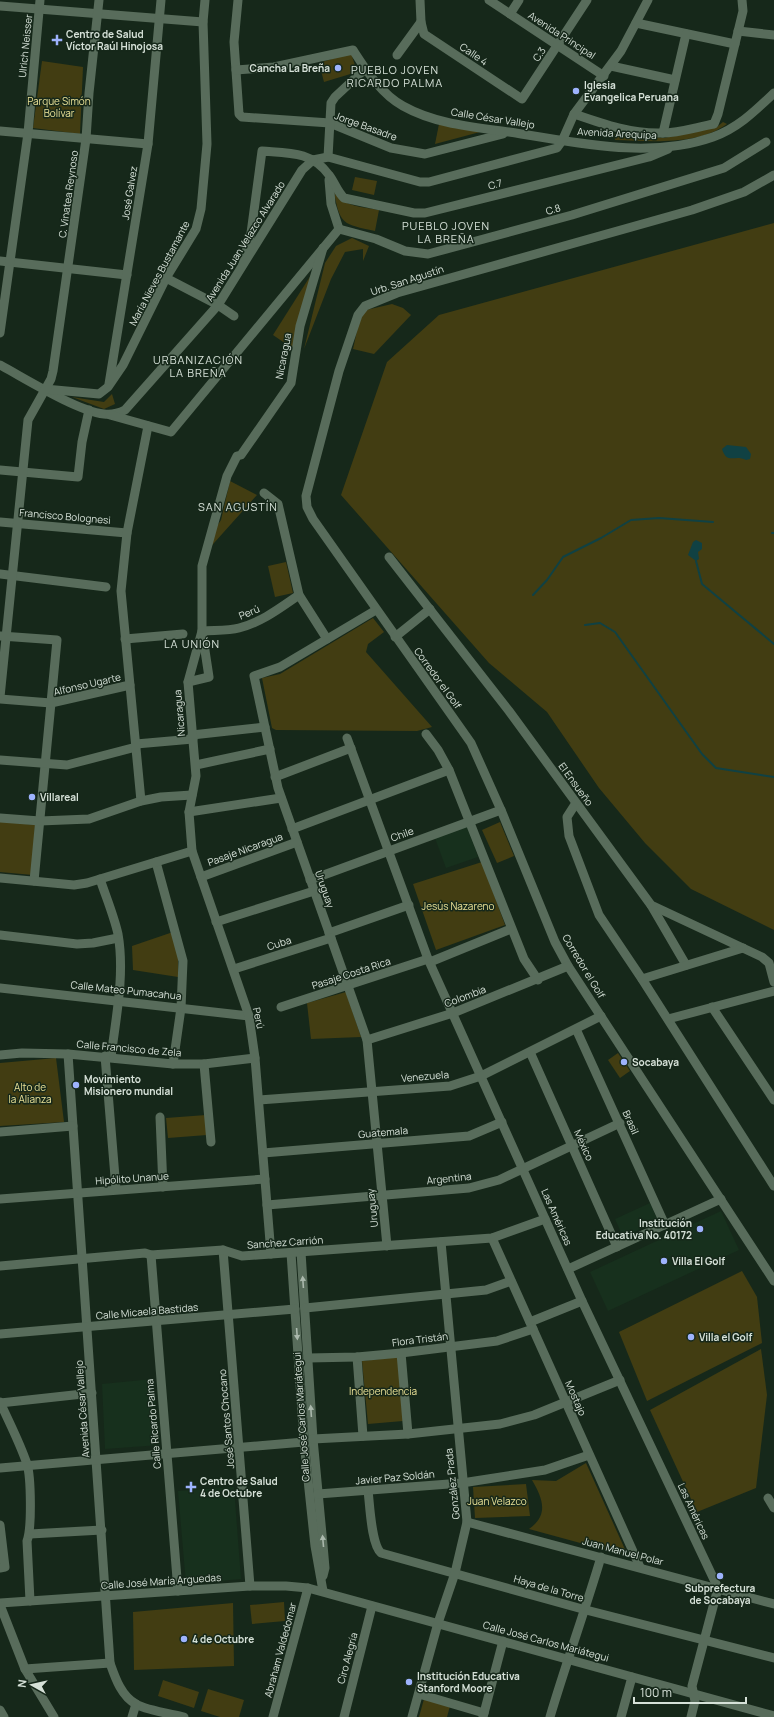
<svg xmlns="http://www.w3.org/2000/svg" width="774" height="1717" font-family="Manrope,sans-serif">
<style>
.built{fill:#17301d}
.green{fill:#423d12}
.water{fill:#104143}
.lines{fill:none;stroke-linecap:round;stroke-linejoin:round}
.stream{stroke:#104143;stroke-width:2}
.minor{stroke:#586c5b;stroke-width:9}
.oneway{fill:#aab8ac}
.poi-dot{fill:#9eb3fd;stroke:#16281a;stroke-width:1.5}
.labels{text-anchor:middle;stroke-width:3;stroke-linejoin:round;paint-order:stroke}
.poi-label{font-size:10px;font-weight:bold;fill:#d6e1d8;stroke:#16281a;text-anchor:start}
.street-label{font-size:10px;fill:#d6e1d8;stroke:#16281a}
.park-label{font-size:10px;fill:#e9e096;stroke:#16281a}
.neighbourhood-label{font-size:11px;letter-spacing:1px;fill:#d6e1d8;stroke:#16281a}
</style>
<rect width="100%" height="100%" fill="#16281a"/>
<g class="built">
<path d="M467,826L478,857L446,868L435,838Z"/>
<path d="M650,1203L658,1221L623,1237L615,1219Z"/>
<path d="M721,1211L739,1250L608,1311L590,1272Z"/>
<path d="M153,1379L160,1445L105,1449L102,1384Z"/>
<path d="M234,1487L241,1579L186,1584L178,1491Z"/>
</g>
<g class="green">
<path d="M351,53L357,72L324,82L319,63Z"/>
<path d="M42,61L83,67L80,134L33,128Z"/>
<path d="M723,122L727,124C697,146 650,141 615,140L614,134L664,138L717,127Z"/>
<path d="M439,124L480,132L435,144Z"/>
<path d="M355,177L377,181L374,195L352,190Z"/>
<path d="M334,192C343,207 364,207 379,210L375,231C343,224 340,225 334,192Z"/>
<path d="M774,223V930L691,889L645,843L599,788L547,712L489,663L341,495L387,362L439,315Z"/>
<path d="M352,238L369,246L363,261V249L345,252L331,279L304,349L325,263L336,246Z"/>
<path d="M316,267L295,350L273,335Z"/>
<path d="M392,304L403,308L411,315L374,354L353,349L360,317L366,310Z"/>
<path d="M112,394L115,404L104,409L72,397L104,402Z"/>
<path d="M230,481L257,495L206,552L213,532L221,520Z"/>
<path d="M286,562L293,593L275,597L268,566Z"/>
<path d="M373,618L384,632L368,644L366,652L432,727L417,731L276,730L272,728L262,678L280,674Z"/>
<path d="M0,821L35,825L33,875L0,872Z"/>
<path d="M500,822L514,856L497,863L482,830Z"/>
<path d="M482,862L505,925L436,950L413,884Z"/>
<path d="M173,932L178,952V977L133,970L132,946Z"/>
<path d="M346,992L361,1037L311,1039L307,1003Z"/>
<path d="M618,1053L630,1071L620,1078L608,1060Z"/>
<path d="M56,1058L64,1122L0,1126V1063Z"/>
<path d="M206,1115L207,1135L168,1138L166,1118Z"/>
<path d="M742,1271L757,1297L762,1343L647,1401L619,1332Z"/>
<path d="M761,1349L767,1395L756,1488L697,1512L650,1410Z"/>
<path d="M398,1357L403,1421L368,1424L362,1361Z"/>
<path d="M586,1463L628,1556L529,1529C549,1515 543,1499 532,1480L556,1481Z"/>
<path d="M526,1484L530,1516L475,1518L473,1487Z"/>
<path d="M284,1602L285,1621L252,1624L250,1605Z"/>
<path d="M233,1603L234,1666L134,1670L133,1612Z"/>
<path d="M163,1680L199,1692L194,1708L158,1696Z"/>
<path d="M208,1689L244,1700L239,1717H220L201,1711Z"/>
<path d="M424,1699L450,1706L447,1717H419Z"/>
</g>
<g class="water">
<path d="M727,445L746,447L751,454L750,459L746,460C735,454 727,465 722,449Z"/>
<path d="M696,540L702,543V549L698,552L699,559L696,561L688,555L693,542Z"/>
</g>
<g class="lines">
<g class="stream">
<path d="M772,533H774"/>
<path d="M696,561L702,584L774,644"/>
<path d="M533,595L547,580L563,557L601,538L631,520L659,518L713,522"/>
<path d="M585,625L600,623L615,632L702,754L716,768L774,777"/>
</g>
<g class="minor">
<path d="M238,0L234,42L239,114L242,117L330,123L391,148L425,154L503,134"/>
<path d="M420,0L421,22L424,34L522,99L587,0"/>
<path d="M489,0L604,76"/>
<path d="M0,6L203,22"/>
<path d="M510,14L519,0"/>
<path d="M636,23L735,44"/>
<path d="M738,31L774,35"/>
<path d="M397,55L421,22"/>
<path d="M611,66L675,80"/>
<path d="M236,70L274,67L353,50C366,70 381,94 403,106C435,124 473,127 509,132C575,142 648,160 713,137C738,128 755,111 774,93"/>
<path d="M574,114C603,124 631,134 662,133C679,133 697,127 714,124L718,114L743,11L742,0"/>
<path d="M0,131L148,144"/>
<path d="M663,133L686,34"/>
<path d="M328,157L331,103L335,97L365,69"/>
<path d="M313,160L328,157L420,182H429L557,148L562,141L574,114L621,51L648,0"/>
<path d="M774,175L744,192L692,210L397,293L365,306L358,315L339,371L306,496L307,507L313,519L471,743L501,810L555,942L568,966L774,1281"/>
<path d="M329,180L331,204L339,229"/>
<path d="M339,229L376,239L405,251L428,254L572,215L724,168L766,142"/>
<path d="M0,261L127,275"/>
<path d="M243,264L251,233L262,151C288,153 312,151 329,175C335,183 337,191 344,198L414,213H425L649,157L668,149"/>
<path d="M166,278L218,305L234,316"/>
<path d="M0,333L28,133L40,0"/>
<path d="M0,365C26,379 77,411 104,414C112,415 119,413 125,410L218,305L302,170L313,160"/>
<path d="M109,384L148,144L161,0"/>
<path d="M45,389L99,394L108,387L123,365L166,278L196,229L201,209L207,144L203,22L205,0"/>
<path d="M110,415L171,432L339,229"/>
<path d="M0,470L78,477L82,442L89,410"/>
<path d="M264,493L278,504L299,595L327,639"/>
<path d="M0,522L127,533"/>
<path d="M389,557L509,711L651,905L762,957L769,963L774,982"/>
<path d="M0,574L106,587"/>
<path d="M376,610L280,667L254,676L278,788L367,1040L387,1246"/>
<path d="M1,636L57,640L34,881"/>
<path d="M395,637L430,609"/>
<path d="M125,639L183,634"/>
<path d="M188,682L209,677L202,631V566L227,476L237,456L241,455L291,383L300,326L323,248"/>
<path d="M0,697L28,420L51,379L53,371L86,139L89,93L99,0"/>
<path d="M0,699L51,703L130,685"/>
<path d="M426,734L438,750L449,770L524,959L538,980"/>
<path d="M192,735L265,727"/>
<path d="M347,738L428,959L582,1301L718,1588"/>
<path d="M136,744L193,739"/>
<path d="M0,760L67,765L136,747"/>
<path d="M196,765L270,749"/>
<path d="M275,777L351,748"/>
<path d="M141,801L121,591L127,533L148,426"/>
<path d="M576,803L567,817L569,836L599,915L642,979L774,1186"/>
<path d="M189,812L281,798"/>
<path d="M0,818L40,821L89,819L141,801L161,797L192,795"/>
<path d="M292,829L449,770"/>
<path d="M156,862L183,961L181,1008L173,1064"/>
<path d="M201,877L297,842"/>
<path d="M0,878L74,885L87,883L192,851"/>
<path d="M100,879C106,897 114,916 118,934C125,974 116,1017 111,1057"/>
<path d="M310,880L501,810"/>
<path d="M651,905L686,965"/>
<path d="M216,922L314,891"/>
<path d="M329,933L409,905"/>
<path d="M0,935L77,944L93,943L118,938"/>
<path d="M430,962L511,929"/>
<path d="M234,969L331,938"/>
<path d="M642,979L743,948"/>
<path d="M0,988L249,1016"/>
<path d="M281,1007L428,959"/>
<path d="M712,1007L774,1100"/>
<path d="M668,1019L774,991"/>
<path d="M576,1029L665,1225"/>
<path d="M367,1040L453,1013L568,966"/>
<path d="M530,1052L617,1247"/>
<path d="M68,1054L110,1663C115,1677 121,1696 136,1704C145,1710 172,1714 184,1717"/>
<path d="M0,1055L22,1053L68,1054L173,1064H204L255,1058"/>
<path d="M105,1056L116,1189"/>
<path d="M204,1064L211,1142"/>
<path d="M259,1100L450,1086L481,1076L601,1016"/>
<path d="M160,1117L163,1187"/>
<path d="M0,1132L73,1126"/>
<path d="M263,1153L469,1136L502,1122"/>
<path d="M0,1199L265,1179"/>
<path d="M267,1205L469,1188L499,1180L620,1123"/>
<path d="M492,1238L640,1567"/>
<path d="M223,1250L250,1586"/>
<path d="M301,1252L313,1439L323,1545L325,1568L323,1576"/>
<path d="M291,1253L304,1442L315,1546L323,1591"/>
<path d="M271,1254L255,1058L249,1016L192,851L189,812L196,776L188,682L202,631C214,630 228,631 239,628C262,622 280,608 299,595"/>
<path d="M151,1255L178,1591"/>
<path d="M0,1266L145,1253L151,1255L223,1250L242,1256L492,1238L545,1219"/>
<path d="M568,1269L721,1199"/>
<path d="M305,1308L486,1290L511,1281"/>
<path d="M530,1322L582,1301"/>
<path d="M0,1334L295,1309"/>
<path d="M401,1353L408,1434"/>
<path d="M357,1357L363,1436"/>
<path d="M308,1358L357,1357L401,1353L497,1341L533,1329"/>
<path d="M0,1402C9,1422 20,1443 27,1464C31,1477 32,1528 27,1541L30,1601"/>
<path d="M0,1403L92,1393"/>
<path d="M313,1439L408,1434L500,1424L534,1415L620,1380"/>
<path d="M0,1468L304,1442"/>
<path d="M368,1491C370,1505 371,1544 381,1553L586,1610L774,1658"/>
<path d="M318,1494L462,1483L545,1470L589,1455"/>
<path d="M768,1498L774,1508"/>
<path d="M467,1522L774,1604"/>
<path d="M0,1525L5,1567L0,1568"/>
<path d="M30,1534L102,1530"/>
<path d="M0,1603L250,1586H286L308,1588L774,1716"/>
<path d="M0,1605L25,1669L54,1717"/>
<path d="M25,1669L110,1663"/>
<path d="M419,1694L484,1713"/>
<path d="M0,1710L4,1717"/>
<path d="M132,1717L136,1704"/>
<path d="M273,1717L308,1588"/>
<path d="M344,1717L372,1606"/>
<path d="M412,1717L438,1623L455,1573L467,1522L441,1242"/>
<path d="M483,1717L503,1641"/>
<path d="M550,1717C566,1663 585,1611 601,1557"/>
<path d="M621,1717L632,1677"/>
<path d="M691,1717L695,1701L692,1686L718,1588"/>
</g>
</g>
<defs><path id="oneway-solid" d="M-6-.8H1V-3.2L6.5 0L1 3.2V.8H-6Z"/></defs>
<g class="oneway">
<use href="#oneway-solid" transform="translate(303 1282) rotate(-94)"/>
<use href="#oneway-solid" transform="translate(297 1334) rotate(86)"/>
<use href="#oneway-solid" transform="translate(311 1411) rotate(-94)"/>
<use href="#oneway-solid" transform="translate(323 1541) rotate(-95)"/>
</g>
<g class="poi-dot">
<path d="M55 34h4v4h4v4h-4v4h-4v-4h-4v-4h4z"/>
<circle cx="338" cy="68" r="4"/>
<circle cx="576" cy="91" r="4"/>
<circle cx="32" cy="797" r="4"/>
<circle cx="624" cy="1062" r="4"/>
<circle cx="76" cy="1085" r="4"/>
<circle cx="700" cy="1229" r="4"/>
<circle cx="664" cy="1261" r="4"/>
<circle cx="691" cy="1337" r="4"/>
<path d="M189 1481h4v4h4v4h-4v4h-4v-4h-4v-4h4z"/>
<circle cx="720" cy="1576" r="4"/>
<circle cx="184" cy="1639" r="4"/>
<circle cx="409" cy="1682" r="4"/>
</g>
<g class="labels">
<g class="poi-label">
<text x="66" y="38">Centro de Salud<tspan x="66" dy="12">Víctor Raúl Hinojosa</tspan></text>
<text x="330" y="72" text-anchor="end">Cancha La Breña</text>
<text x="584" y="89">Iglesia<tspan x="584" dy="12">Evangelica Peruana</tspan></text>
<text x="40" y="801">Villareal</text>
<text x="632" y="1066">Socabaya</text>
<text x="84" y="1083">Movimiento<tspan x="84" dy="12">Misionero mundial</tspan></text>
<text x="692" y="1227" text-anchor="end">Institución<tspan x="692" dy="12">Educativa No. 40172</tspan></text>
<text x="672" y="1265">Villa El Golf</text>
<text x="699" y="1341">Villa el Golf</text>
<text x="200" y="1485">Centro de Salud<tspan x="200" dy="12">4 de Octubre</tspan></text>
<text x="720" y="1592" text-anchor="middle">Subprefectura<tspan x="720" dy="12">de Socabaya</tspan></text>
<text x="192" y="1643">4 de Octubre</text>
<text x="417" y="1680">Institución Educativa<tspan x="417" dy="12">Stanford Moore</tspan></text>
</g>
<g class="street-label">
<text transform="translate(562 35) rotate(33)" y="4">Avenida Principal</text>
<text transform="translate(25 46) rotate(-84)" y="4">Ulrich Neisser</text>
<text transform="translate(474 54) rotate(34)" y="4">Calle 4</text>
<text transform="translate(539 54) rotate(-57)" y="4">C.3</text>
<text transform="translate(493 118) rotate(9)" y="4">Calle César Vallejo</text>
<text transform="translate(366 126) rotate(20)" y="4">Jorge Basadre</text>
<text transform="translate(617 133) rotate(3)" y="4">Avenida Arequipa</text>
<text transform="translate(495 184) rotate(-15)" y="4">C.7</text>
<text transform="translate(129 193) rotate(-81)" y="4">José Galvez</text>
<text transform="translate(68 194) rotate(-82)" y="4">C. Vinatea Reynoso</text>
<text transform="translate(553 209) rotate(-16)" y="4">C.8</text>
<text transform="translate(245 241) rotate(-58)" y="4">Avenida Juan Velazco Alvarado</text>
<text transform="translate(159 273) rotate(-62)" y="4">María Nieves Bustamante</text>
<text transform="translate(407 280) rotate(-18)" y="4">Urb. San Agustín</text>
<text transform="translate(283 356) rotate(-79)" y="4">Nicaragua</text>
<text transform="translate(65 516) rotate(5)" y="4">Francisco Bolognesi</text>
<text transform="translate(249 612) rotate(-23)" y="4">Perú</text>
<text transform="translate(438 678) rotate(54)" y="4">Corredor el Golf</text>
<text transform="translate(87 684) rotate(-13)" y="4">Alfonso Ugarte</text>
<text transform="translate(179 713) rotate(-95)" y="4">Nicaragua</text>
<text transform="translate(576 784) rotate(54)" y="4">El Ensueño</text>
<text transform="translate(402 834) rotate(-20)" y="4">Chile</text>
<text transform="translate(245 849) rotate(-20)" y="4">Pasaje Nicaragua</text>
<text transform="translate(325 889) rotate(71)" y="4">Uruguay</text>
<text transform="translate(279 943) rotate(-18)" y="4">Cuba</text>
<text transform="translate(584 966) rotate(59)" y="4">Corredor el Golf</text>
<text transform="translate(351 973) rotate(-18)" y="4">Pasaje Costa Rica</text>
<text transform="translate(126 990) rotate(6)" y="4">Calle Mateo Pumacahua</text>
<text transform="translate(465 996) rotate(-21)" y="4">Colombia</text>
<text transform="translate(259 1018) rotate(78)" y="4">Perú</text>
<text transform="translate(129 1048) rotate(5)" y="4">Calle Francisco de Zela</text>
<text transform="translate(425 1076) rotate(-5)" y="4">Venezuela</text>
<text transform="translate(631 1122) rotate(66)" y="4">Brasil</text>
<text transform="translate(383 1132) rotate(-5)" y="4">Guatemala</text>
<text transform="translate(584 1145) rotate(66)" y="4">México</text>
<text transform="translate(132 1178) rotate(-4)" y="4">Hipólito Unanue</text>
<text transform="translate(449 1178) rotate(-6)" y="4">Argentina</text>
<text transform="translate(372 1208) rotate(-96)" y="4">Uruguay</text>
<text transform="translate(557 1217) rotate(66)" y="4">Las Américas</text>
<text transform="translate(285 1242) rotate(-4)" y="4">Sanchez Carrión</text>
<text transform="translate(147 1311) rotate(-5)" y="4">Calle Micaela Bastidas</text>
<text transform="translate(420 1339) rotate(-7)" y="4">Flora Tristán</text>
<text transform="translate(576 1398) rotate(66)" y="4">Mostajo</text>
<text transform="translate(82 1409) rotate(-94)" y="4">Avenida César Vallejo</text>
<text transform="translate(301 1417) rotate(-94)" y="4">Calle José Carlos Mariátegui</text>
<text transform="translate(226 1419) rotate(-95)" y="4">José Santos Chocano</text>
<text transform="translate(153 1424) rotate(-95)" y="4">Calle Ricardo Palma</text>
<text transform="translate(395 1477) rotate(-5)" y="4">Javier Paz Soldán</text>
<text transform="translate(452 1484) rotate(-96)" y="4">González Prada</text>
<text transform="translate(694 1511) rotate(65)" y="4">Las Américas</text>
<text transform="translate(623 1551) rotate(15)" y="4">Juan Manuel Polar</text>
<text transform="translate(161 1581) rotate(-4)" y="4">Calle José María Arguedas</text>
<text transform="translate(549 1588) rotate(16)" y="4">Haya de la Torre</text>
<text transform="translate(546 1641) rotate(15)" y="4">Calle José Carlos Mariátegui</text>
<text transform="translate(280 1650) rotate(-75)" y="4">Abraham Valdedomar</text>
<text transform="translate(347 1658) rotate(-75)" y="4">Ciro Alegría</text>
</g>
<g class="park-label">
<text x="59" y="105">Parque Simón<tspan x="59" dy="12">Bolívar</tspan></text>
<text x="458" y="910">Jesús Nazareno</text>
<text x="30" y="1091">Alto de<tspan x="30" dy="12">la Alianza</tspan></text>
<text x="383" y="1395">Independencia</text>
<text x="497" y="1505">Juan Velazco</text>
</g>
<g class="neighbourhood-label">
<text x="395" y="74">PUEBLO JOVEN<tspan x="395" dy="13">RICARDO PALMA</tspan></text>
<text x="446" y="230">PUEBLO JOVEN<tspan x="446" dy="13">LA BREÑA</tspan></text>
<text x="198" y="364">URBANIZACIÓN<tspan x="198" dy="13">LA BREÑA</tspan></text>
<text x="238" y="511">SAN AGUSTÍN</text>
<text x="192" y="648">LA UNIÓN</text>
</g>
</g>
<g transform="translate(32 1685) rotate(278)" stroke="#16281a" stroke-width="3" paint-order="stroke">
<path d="M0-3L7 15L0 10L-7 15Z" fill="#d6e1d8"/>
<text y="-6" font-size="11" font-weight="bold" text-anchor="middle" fill="#d6e1d8">N</text>
</g>
<path d="M634 1697v6h112v-6" fill="none" stroke="#d6e1d8" stroke-width="2"/>
<text x="640" y="1697" font-size="12" fill="#d6e1d8" stroke="#16281a" stroke-width="3" paint-order="stroke">100 m</text>
</svg>
